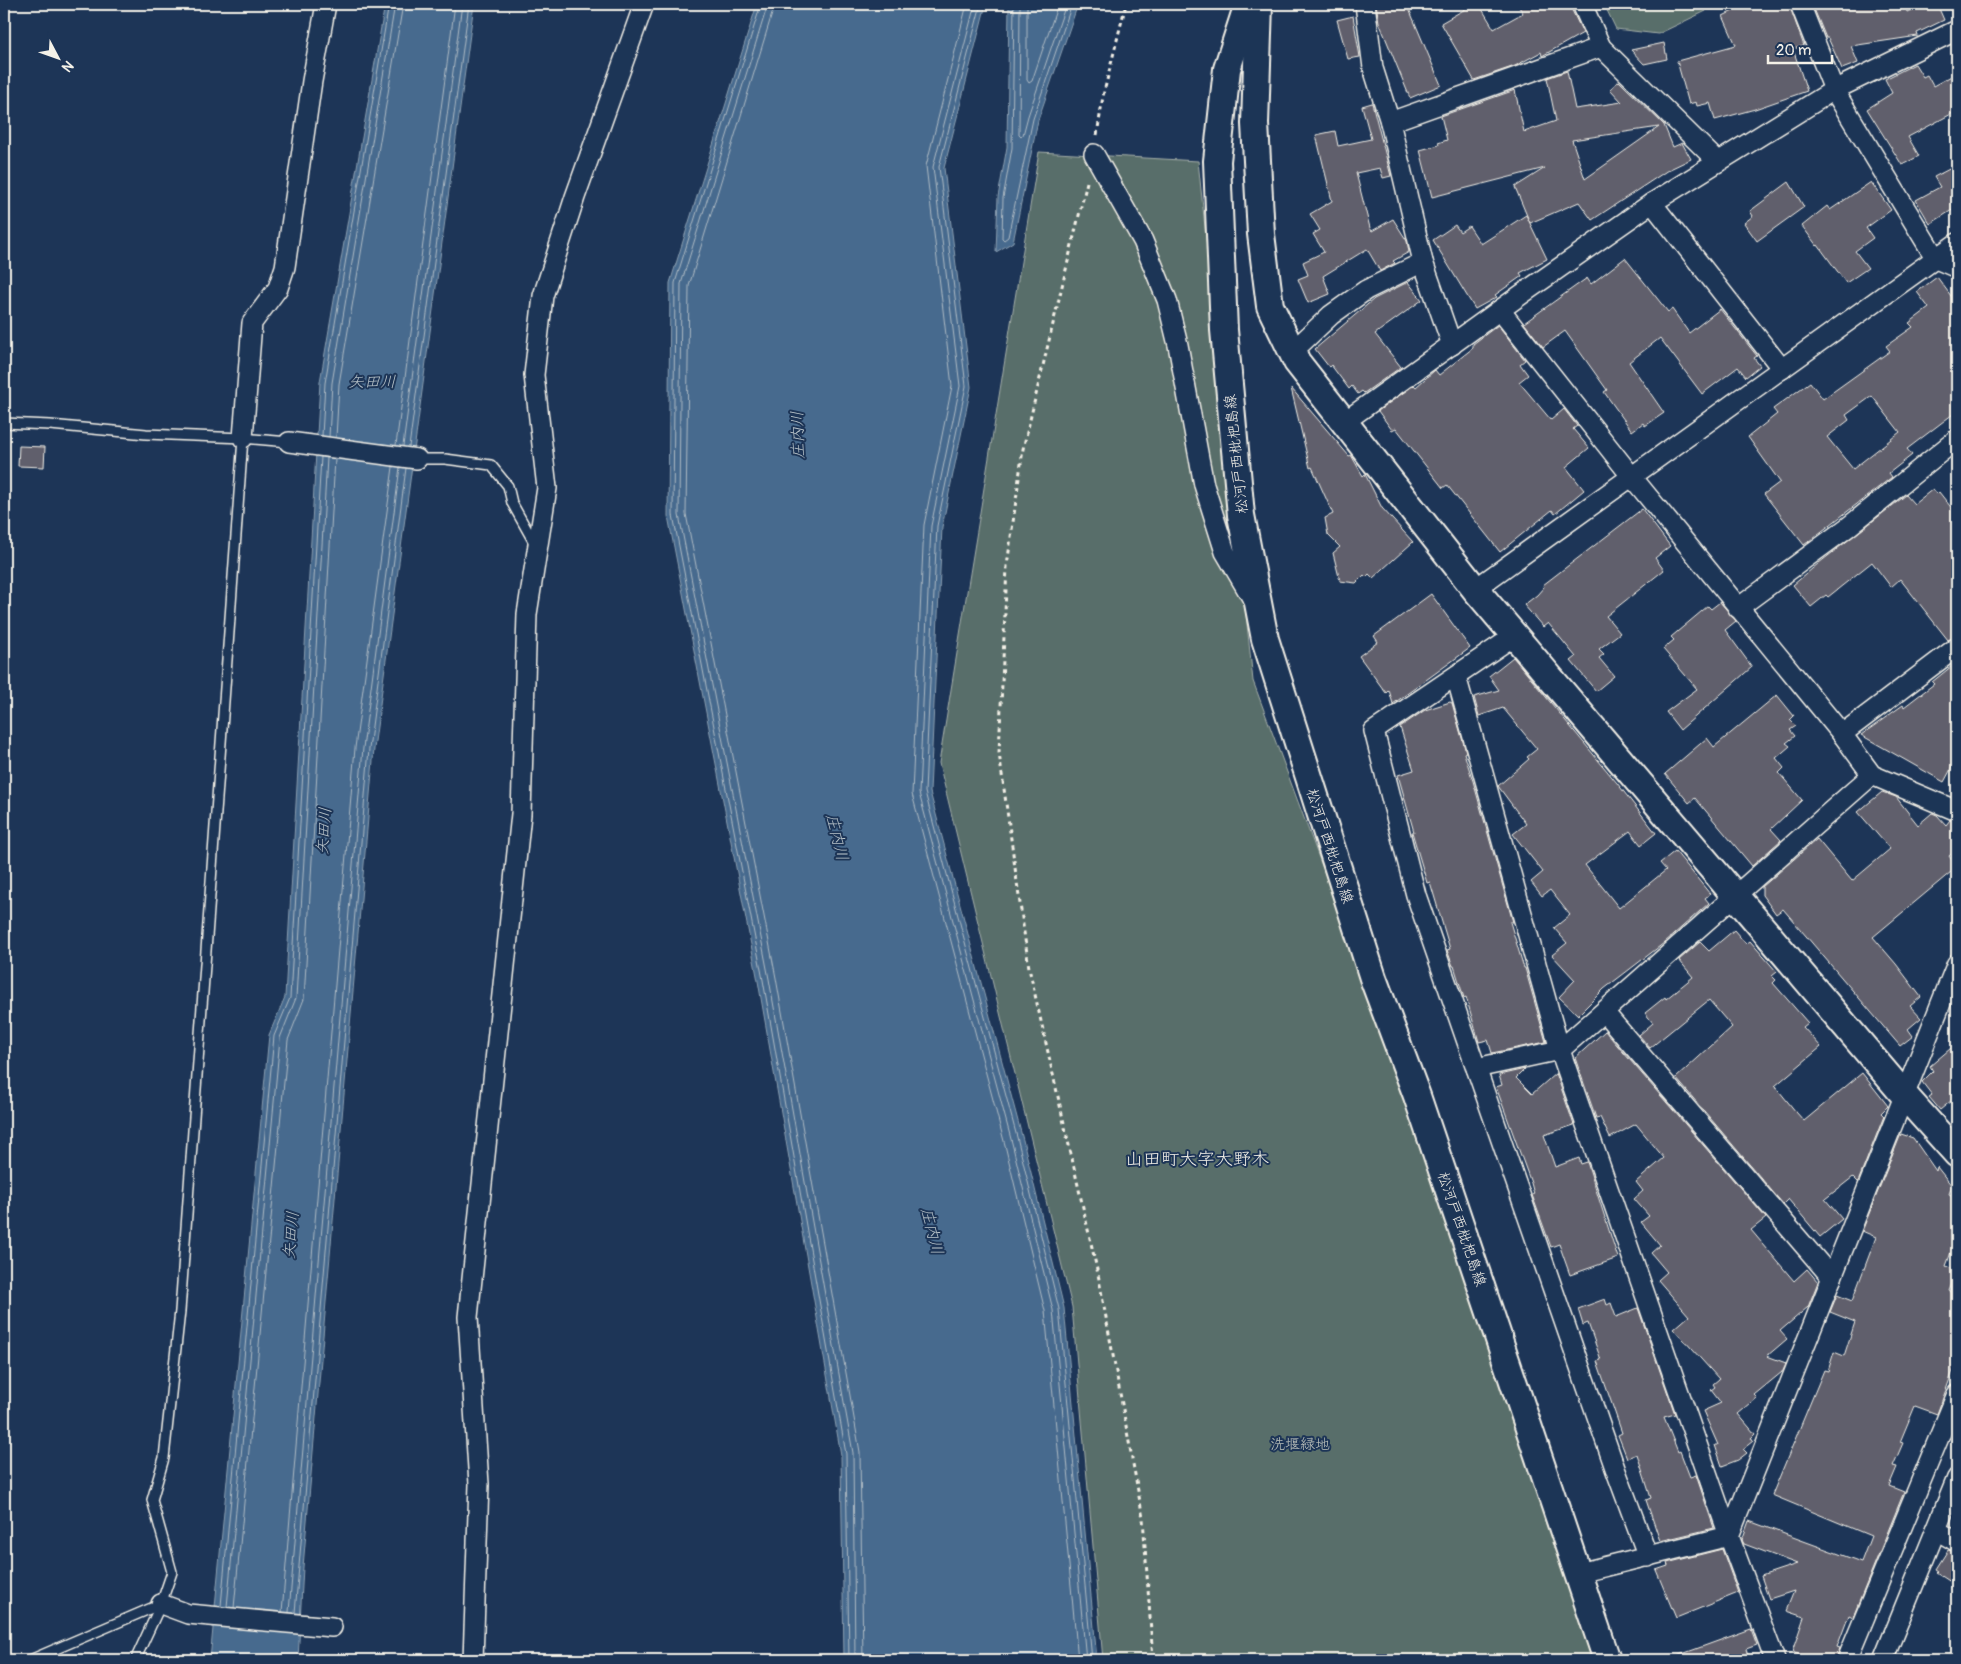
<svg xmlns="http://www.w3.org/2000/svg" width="1961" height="1664" font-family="Pangolin,'Klee One',sans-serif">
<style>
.green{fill:#596e6a;stroke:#a6b0a9}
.water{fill:#476a8e;stroke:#8ca0b2}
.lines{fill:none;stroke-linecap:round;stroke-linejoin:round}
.shore{stroke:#afbbc4;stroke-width:1}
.building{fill:#615f6c;stroke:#f4f1e8;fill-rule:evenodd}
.lane-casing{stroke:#f4f1e8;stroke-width:12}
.street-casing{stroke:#f4f1e8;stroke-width:22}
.secondary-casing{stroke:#f4f1e8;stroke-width:30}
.path{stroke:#f4f1e8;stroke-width:3;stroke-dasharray:4 4;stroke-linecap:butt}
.lane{stroke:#1d3557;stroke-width:9}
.street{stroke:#1d3557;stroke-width:19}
.secondary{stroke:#1d3557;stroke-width:26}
.labels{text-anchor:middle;stroke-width:4;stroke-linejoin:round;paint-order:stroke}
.street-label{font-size:15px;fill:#f4f1e8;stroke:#1d3557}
.park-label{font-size:15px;fill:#bec3bc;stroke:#1d3557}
.water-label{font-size:16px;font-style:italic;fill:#b7c2c8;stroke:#1d3557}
.quarter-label{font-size:18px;fill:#f4f1e8;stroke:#1d3557}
</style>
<rect width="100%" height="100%" fill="#1d3557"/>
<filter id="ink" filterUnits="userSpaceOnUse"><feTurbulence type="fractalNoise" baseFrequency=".02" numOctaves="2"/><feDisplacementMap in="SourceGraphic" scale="10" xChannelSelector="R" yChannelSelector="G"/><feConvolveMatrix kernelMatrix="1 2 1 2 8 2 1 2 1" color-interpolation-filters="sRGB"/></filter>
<g filter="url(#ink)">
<g class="green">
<path d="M1604,4H1703L1706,11L1658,34L1616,29Z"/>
<path d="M1039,152L1198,161L1253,681L1460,1236L1593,1660H1103L1072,1307L939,763Z"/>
</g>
<g class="water">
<path d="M385,4H474L374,749L303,1567L298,1660H210L269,1035L285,997L320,382Z"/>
<path d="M757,4H986L944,168L971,387L942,527L930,792L1023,1140L1064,1308L1097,1660H844L841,1455L758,981L668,516L670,283Z"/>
<path d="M1009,4H1078L1038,120L1013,242L996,252L998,197L1007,147Z"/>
</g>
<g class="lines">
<g class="shore">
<path d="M761,4L675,283L673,515L763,980L846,1454L849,1660"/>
<path d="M768,4L681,284L679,515L769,979L853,1453L855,1660"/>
<path d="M775,4L689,286L686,514L776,978L860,1452L863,1660"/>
<path d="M967,4L926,166L952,386L924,525L912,794L1005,1145L1045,1311L1078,1660"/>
<path d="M975,4L933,167L960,386L931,526L919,793L1012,1143L1053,1310L1086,1660"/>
<path d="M981,4L939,167L966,386L937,526L925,792L1018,1141L1059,1309L1092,1660"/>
<path d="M1014,4L1012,148L1003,198L1002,238L1004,240L1008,237L1033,119L1072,4"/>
<path d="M1020,4L1019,135L1021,137L1023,135L1028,116L1066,4"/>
<path d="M1027,4V80L1029,83L1032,81L1058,4"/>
<path d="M322,436L325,383L389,4"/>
<path d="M329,437L332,383L395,4"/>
<path d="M336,438L339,384L403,4"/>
<path d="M396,445L455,4"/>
<path d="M403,446L462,4"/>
<path d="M409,447L469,4"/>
<path d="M221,1606L274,1036L290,998L321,457"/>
<path d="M227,1607L280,1038L296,998L327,458"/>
<path d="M234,1608L288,1040L304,999L335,459"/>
<path d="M282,1612L355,748L393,467"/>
<path d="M289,1612L363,748L400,467"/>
<path d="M295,1613L369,749L406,468"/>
</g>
</g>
<g class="building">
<path d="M1376,4H1407L1441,85L1410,98L1379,22Z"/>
<path d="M1474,4H1479L1494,29L1523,13L1517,4H1569L1583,33L1542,56L1541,52L1515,66L1474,80L1441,23Z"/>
<path d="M1744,4H1789L1804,46L1793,49L1807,91L1755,109L1715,120L1710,103L1697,106L1696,102L1689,104L1677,61L1736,45L1723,16L1733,11L1732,8Z"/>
<path d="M1812,4H1905L1907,12L1923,4H1937L1944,20L1917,33L1918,36L1851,46L1858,63L1842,69L1828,38H1826Z"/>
<path d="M1353,16L1360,57L1348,59L1337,20Z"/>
<path d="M1664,43L1667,59L1644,64L1631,50Z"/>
<path d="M1915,64L1923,77L1927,75L1933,86L1957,73V111L1908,137L1919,156L1902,165L1867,109L1892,93L1885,79Z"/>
<path d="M1567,71L1575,109L1622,102L1610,89L1619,81L1664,125L1673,147L1682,143L1691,159L1668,170L1592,220L1579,202L1530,223L1515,187L1545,168L1432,197L1420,150L1439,145L1438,143L1447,140L1441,116L1515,90L1524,132L1556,121L1547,78ZM1659,127L1585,179L1572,140Z"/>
<path d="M1372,103L1391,176L1383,178L1380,168L1356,173L1370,228L1372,231L1393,219L1407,241L1409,252L1393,261L1395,263L1380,271L1367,249L1323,276L1330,294L1308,303L1298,279L1308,275L1303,262L1324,252L1313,234L1320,230L1310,214L1332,201L1316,135L1335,131L1338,146L1371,139L1362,106Z"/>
<path d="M1957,165V219L1952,210L1930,224L1916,200L1940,187L1934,177Z"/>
<path d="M1789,182L1804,207L1757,241L1744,223L1753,216L1750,211Z"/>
<path d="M1871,182L1891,210L1866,228L1873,238L1855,251L1868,268L1846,283L1818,245L1817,246L1802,226L1827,206L1830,210Z"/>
<path d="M1526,215L1547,259L1520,273L1522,276L1495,295L1497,297L1475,309L1433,240L1455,225L1460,232L1469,226L1481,244Z"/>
<path d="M1625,258L1668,312L1672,309L1689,333L1720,309L1757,356L1754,358L1760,366L1746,377L1738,367L1702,394L1660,338L1629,362L1664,413L1645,426L1643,423L1632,431L1604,392L1607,390L1565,331L1543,347L1524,323L1587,278L1591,284Z"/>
<path d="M1937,277L1957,304V411L1907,449L1912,455L1889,473L1892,477L1804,545L1764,494L1780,482L1748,437L1777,414L1773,409L1810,382L1823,399L1890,351L1886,346L1913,327L1909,323L1929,308L1917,292ZM1872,396L1900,432L1853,469L1827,437L1849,420L1846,415Z"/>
<path d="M1408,282L1422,300L1375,334L1401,367L1364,393L1362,391L1358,394L1352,386L1349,389L1331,365L1329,367L1315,349L1374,299Z"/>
<path d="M1498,325L1525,360L1520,364L1528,375L1519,382L1551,420L1564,409L1577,426L1573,429L1589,448L1566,467L1584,490L1555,514L1552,510L1500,552L1447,485L1443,488L1396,428L1392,430L1378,411L1414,385L1416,387L1435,370L1439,375L1473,348V344Z"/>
<path d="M1291,388L1349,456L1351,455L1363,476L1365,474L1382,508L1413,542L1373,578L1369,574L1366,577L1364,575L1356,583L1340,581L1333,553L1340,547L1328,535L1325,518L1333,514L1312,467L1310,468Z"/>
<path d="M19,446L45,447L44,467L18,466Z"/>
<path d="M1933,489L1937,494L1939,492L1957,515V636L1948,640L1900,579L1891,587L1872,562L1828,597L1826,595L1811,607L1793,585L1819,563L1906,495L1914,504Z"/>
<path d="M1642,509L1670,546L1655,558L1664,570L1606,616L1620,633L1599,649L1604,654L1599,658L1614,676L1596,691L1571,661L1576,657L1548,623L1543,627L1524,605L1537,595L1544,587L1543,585Z"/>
<path d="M1431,594L1470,648L1393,704L1389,690L1386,693L1359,656L1378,642L1374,636Z"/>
<path d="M1720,602L1736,621L1725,630L1752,667L1680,730L1666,712L1697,689L1663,649L1674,640L1671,637L1708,606L1711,609Z"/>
<path d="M1513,657L1617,783L1656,833L1641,845L1630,831L1585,865L1619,908L1666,870L1660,863L1675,851L1710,894L1705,898L1709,903L1664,943L1604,989L1578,1015L1559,997L1575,980L1552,955L1567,943L1554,928L1570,915L1550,890L1542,896L1531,882L1543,872L1513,834L1526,824L1498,786L1529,759L1527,757L1537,749L1503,708L1479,716L1474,697L1499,690L1489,676Z"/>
<path d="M1957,662V758L1944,782L1861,735L1903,705L1904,707L1934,684L1932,682Z"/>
<path d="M1777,695L1794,716L1790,720L1796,726L1790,730L1795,736L1786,743L1790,746L1776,758L1784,768L1779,773L1802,800L1771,829L1781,840L1752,866L1695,798L1689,803L1665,774L1707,738L1714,747Z"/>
<path d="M1450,702L1452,703L1466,752L1464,753L1473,781L1513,922H1510L1524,968H1525L1546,1042L1492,1053L1488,1040L1479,1042L1466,997L1464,998L1454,966H1453L1447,950L1450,949L1430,882L1427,883L1412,832H1414L1398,775L1414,770L1400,727L1425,710Z"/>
<path d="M1882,792L1896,797L1918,825L1932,813L1937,815L1946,825L1950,820L1957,822V849L1949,856L1957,867L1873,937L1896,964L1921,997L1910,1006L1921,1018L1908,1029L1913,1036L1900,1046L1783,909L1776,914L1762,895V887L1817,839L1852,881L1890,849L1858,812Z"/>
<path d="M1734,930L1746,944L1750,941L1777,972L1772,976L1776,980L1773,983L1808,1023L1803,1027L1821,1047L1775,1086L1796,1112L1804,1121L1862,1073L1888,1106L1881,1113L1884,1116L1858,1182L1853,1177L1825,1199L1842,1219L1820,1237L1788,1199L1783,1204L1676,1078L1732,1027L1709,1000L1650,1048L1639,1035L1653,1023L1645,1013L1665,997L1666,999L1693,977L1679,960L1700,942L1709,951Z"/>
<path d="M1605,1031L1766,1218L1751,1230L1794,1281L1807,1269L1818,1282L1808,1307L1780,1331L1787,1339L1767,1356L1786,1363L1782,1372L1754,1395L1757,1398L1738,1414L1755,1434L1751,1438L1753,1441L1743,1449L1747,1453L1738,1460L1722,1466L1715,1445H1718L1703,1411L1721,1403L1711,1390L1715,1387L1713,1384L1719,1379L1674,1329L1689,1316L1658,1280L1667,1272L1651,1253L1660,1245L1641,1222L1649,1216L1634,1199L1643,1191L1636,1182L1664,1158L1636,1124L1610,1138L1600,1117L1596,1118L1575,1058Z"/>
<path d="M1957,1043V1096L1940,1110L1929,1097L1932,1095L1922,1082L1933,1071L1930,1066Z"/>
<path d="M1525,1069L1516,1078L1532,1094L1556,1073L1574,1125L1544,1135L1555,1167L1579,1158L1581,1164L1587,1162L1618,1258L1570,1275L1559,1244L1551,1247L1532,1195L1534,1194L1531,1183L1496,1087L1502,1085L1499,1075Z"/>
<path d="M1901,1134L1913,1138L1936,1171L1937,1167L1952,1186L1949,1194L1957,1198V1236L1946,1266L1957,1271L1949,1291L1957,1295V1360L1937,1414L1915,1406L1900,1442L1903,1443L1893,1466L1897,1467L1889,1486L1904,1492L1853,1617L1849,1615L1837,1647L1840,1648L1836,1660H1813L1792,1652L1804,1617L1786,1611L1794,1591L1769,1599L1761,1576L1797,1564L1744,1544L1742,1540L1749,1521L1861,1562L1871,1536L1772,1495L1824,1370L1828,1371L1834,1352L1844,1356L1855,1322L1830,1312L1837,1295L1852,1301L1876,1237L1862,1231Z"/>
<path d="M1605,1299L1607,1305L1611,1303L1616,1317L1638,1308L1675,1414L1664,1417L1678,1452L1680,1451L1690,1477L1696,1475L1714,1528L1660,1541L1646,1500L1651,1498L1637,1454L1627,1458L1618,1435L1622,1433L1597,1361L1601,1360L1588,1323L1583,1325L1578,1309Z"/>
<path d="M1722,1549L1738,1593L1676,1618L1656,1570L1668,1566L1667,1563Z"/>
<path d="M1948,1550L1957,1553V1586L1937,1573L1939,1571L1936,1569Z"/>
<path d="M1751,1629L1757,1645L1746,1649L1749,1660H1672L1671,1658Z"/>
</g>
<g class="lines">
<g class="lane-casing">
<g id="lane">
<path d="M4,423L50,425L146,434L243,438L289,442"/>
<path d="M417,459H445L491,465L508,486L512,503L536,546"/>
<path d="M30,1660L161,1604"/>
<path d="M138,1660L137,1656L161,1604L172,1572L152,1500L164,1458L180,1311L243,438"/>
</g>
</g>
<g class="street-casing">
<g id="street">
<path d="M1365,4L1373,68L1390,122L1423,262L1452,345"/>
<path d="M1582,4L1601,47L1718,162"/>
<path d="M1800,4L1834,90L1936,259L1957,268"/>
<path d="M1390,122L1601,47"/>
<path d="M1094,154L1143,241L1167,300L1178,345L1204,485L1225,552L1252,598"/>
<path d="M1652,203L1782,369"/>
<path d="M1500,310L1632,477L1842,734L1872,775L1957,811"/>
<path d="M1292,352L1331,315L1366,290L1423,262"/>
<path d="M1344,422L1522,294L1652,203L1834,90L1957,30"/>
<path d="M243,438L252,323L278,288L285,267L312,81L326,4"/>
<path d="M289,442L417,459"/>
<path d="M1475,589L1957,243"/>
<path d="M1738,608L1848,527L1957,439"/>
<path d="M1514,636L1374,731L1416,895L1616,1471L1648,1557"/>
<path d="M1456,676L1560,1050L1729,1536L1775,1660"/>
<path d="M1842,734L1957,647"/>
<path d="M1604,1012L1832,1278"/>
<path d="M1476,1068L1560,1050L1872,775"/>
<path d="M1936,1530L1957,1542"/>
<path d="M1579,1573L1729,1536L1957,963"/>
<path d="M161,1604L188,1614L332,1627"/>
<path d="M473,1660L479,1484L468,1317L521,814L527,614L547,488L534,375L543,296L575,197L644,4"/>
<path d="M1847,1660L1957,1394"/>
<path d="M1883,1660L1957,1478"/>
</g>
</g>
<g class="secondary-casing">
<g id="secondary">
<path d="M1248,4L1227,69L1217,161L1224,330L1241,515L1265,639L1373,978L1417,1096L1607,1660"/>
<path d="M1259,4L1255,124L1261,234L1270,306L1297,362L1475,589L1905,1096L1957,1154"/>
</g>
</g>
<g class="path">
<path d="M1097,135L1103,96L1126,4"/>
<path d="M1087,182L1023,449L1007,566L999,753L1029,968L1098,1274L1143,1518L1153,1660"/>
</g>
<use href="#lane" class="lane"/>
<use href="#street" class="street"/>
<use href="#secondary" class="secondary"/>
</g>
</g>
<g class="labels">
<g class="street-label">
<text transform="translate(1236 454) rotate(-96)" y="5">松河戸西枇杷島線</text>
<text transform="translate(1330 846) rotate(72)" y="5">松河戸西枇杷島線</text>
<text transform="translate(1462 1229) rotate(71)" y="5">松河戸西枇杷島線</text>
</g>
<g class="park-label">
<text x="1300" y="1449">洗堰緑地</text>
</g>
<g class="water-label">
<text x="372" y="387">矢田川</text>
<text transform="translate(797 435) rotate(-92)" y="6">庄内川</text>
<text transform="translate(323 831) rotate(-86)" y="6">矢田川</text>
<text transform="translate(838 837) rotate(76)" y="6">庄内川</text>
<text transform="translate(933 1231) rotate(76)" y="6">庄内川</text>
<text transform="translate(290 1235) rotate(-85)" y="6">矢田川</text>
</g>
<g class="quarter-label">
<text x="1197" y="1165">山田町大字大野木</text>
</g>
</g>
<rect width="1961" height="1664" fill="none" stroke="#1d3557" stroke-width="20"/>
<rect x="10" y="10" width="1941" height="1644" fill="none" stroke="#f4f1e8" stroke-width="2" filter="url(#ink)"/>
<g transform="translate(58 58) rotate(131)" stroke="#1d3557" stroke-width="4" paint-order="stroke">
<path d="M0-4L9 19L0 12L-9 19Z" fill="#f4f1e8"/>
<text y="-8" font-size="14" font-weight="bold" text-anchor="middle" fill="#f4f1e8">N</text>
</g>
<path d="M1768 55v8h64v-8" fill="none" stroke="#f4f1e8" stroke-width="2.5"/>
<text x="1776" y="55" font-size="15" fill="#f4f1e8" stroke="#1d3557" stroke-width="4" paint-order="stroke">20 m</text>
</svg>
